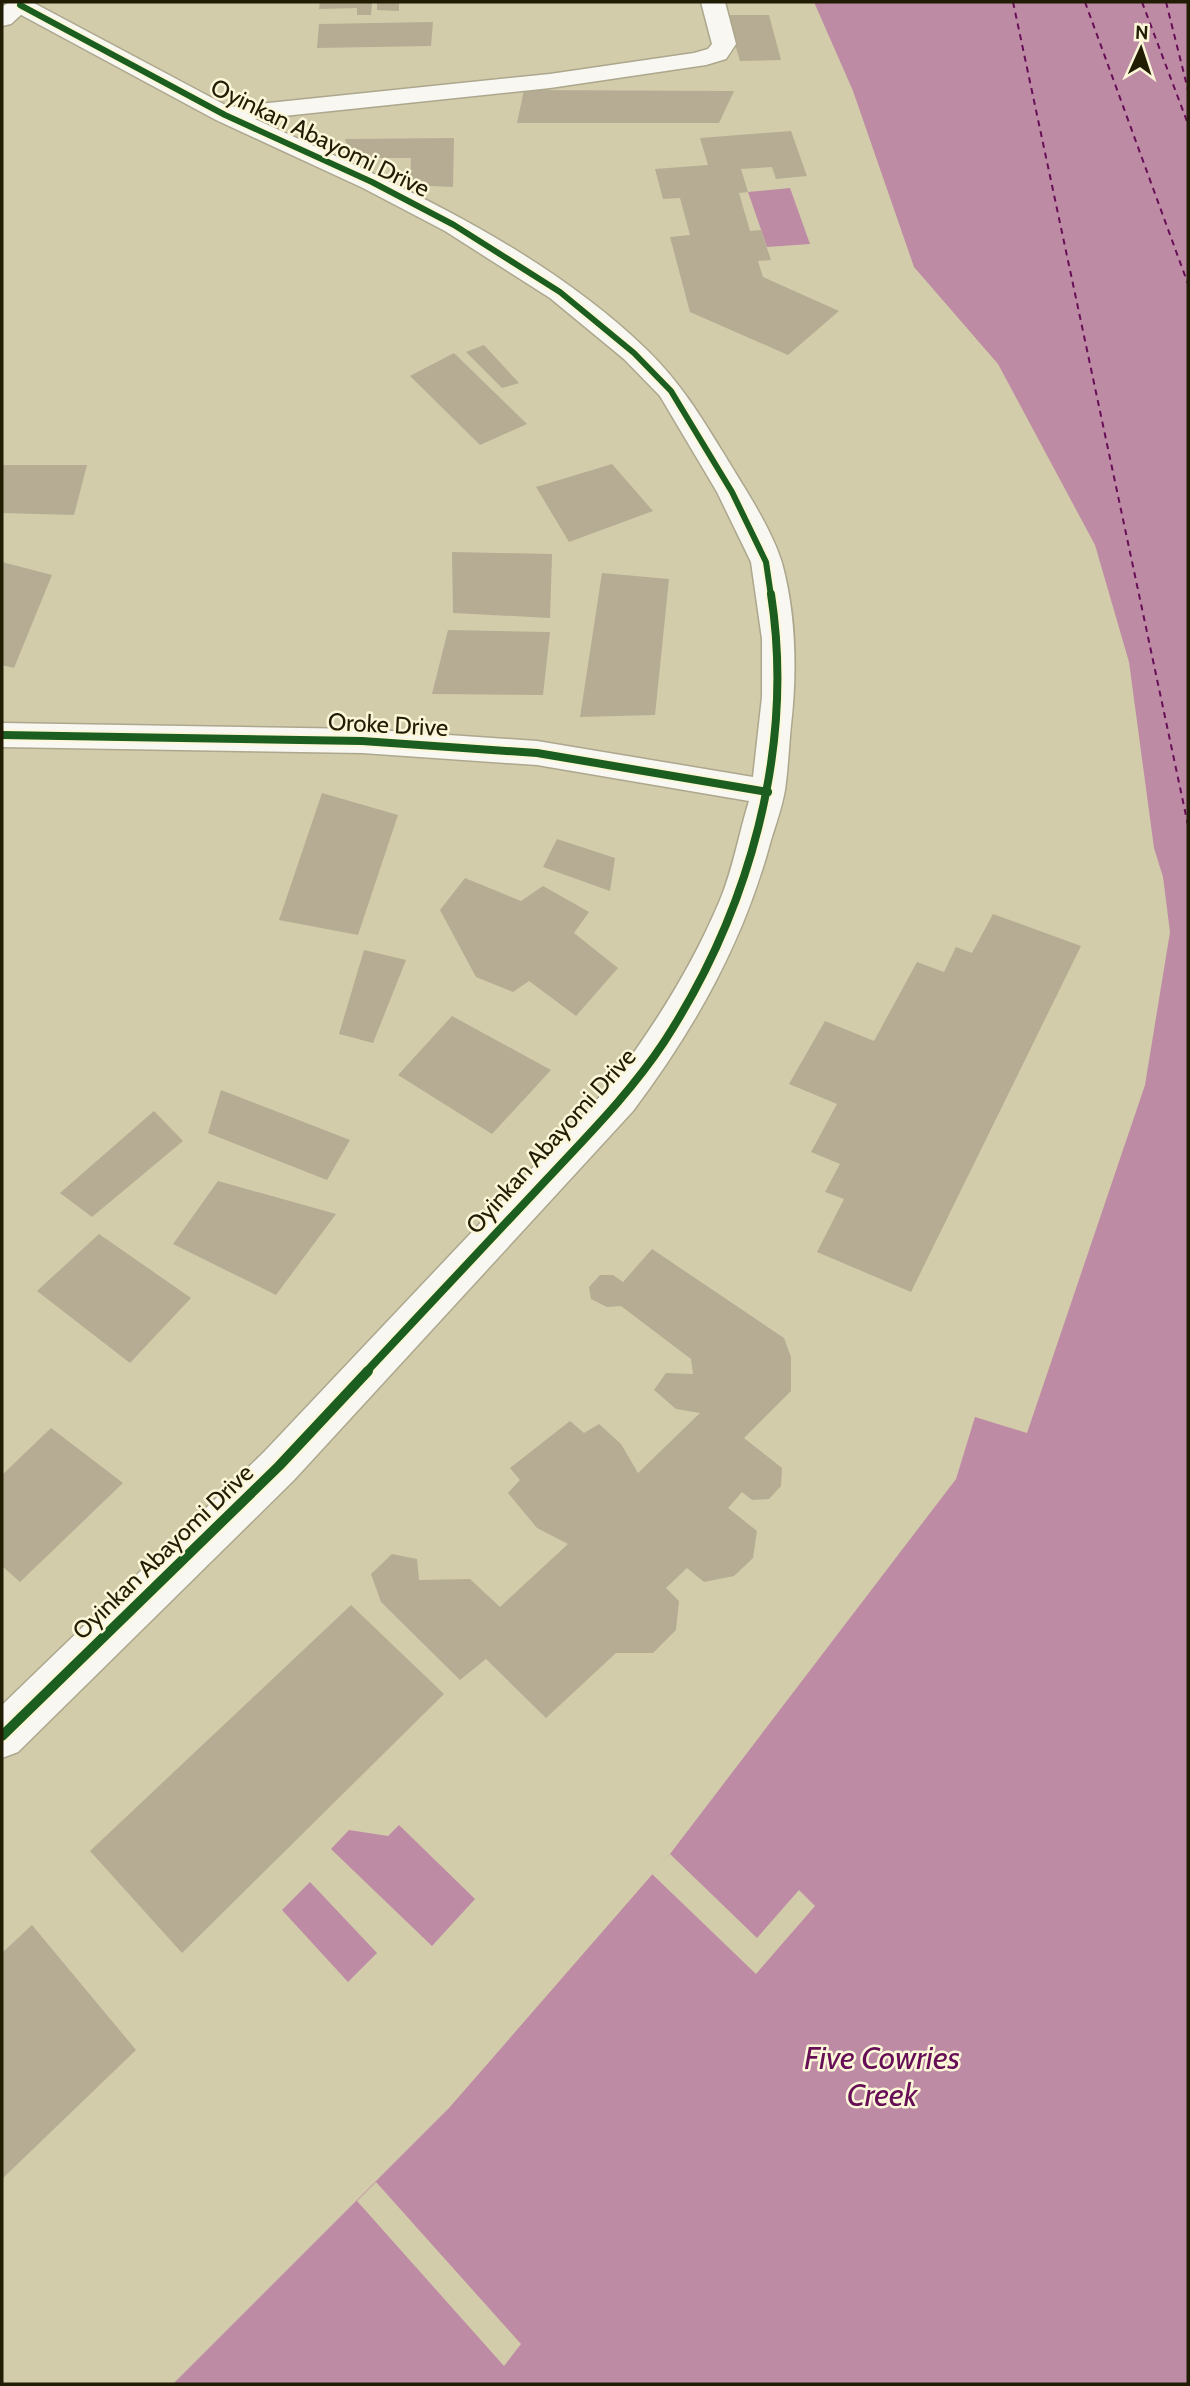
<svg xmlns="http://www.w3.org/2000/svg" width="1190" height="2386" font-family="Cabin,sans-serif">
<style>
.water{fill:#be8ba5}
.pier{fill:#d2ccab}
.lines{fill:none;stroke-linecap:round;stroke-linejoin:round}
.ferry{stroke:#670f56;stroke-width:2;stroke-dasharray:6 5;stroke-linecap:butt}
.building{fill:#b5ac93}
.minor-casing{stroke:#aca78d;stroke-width:3}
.major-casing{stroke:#aca78d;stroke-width:3}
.minor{fill:#f8f7f2;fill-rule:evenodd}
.major{fill:#f8f7f2;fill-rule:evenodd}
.cycleway-far2-casing{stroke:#fdf7d9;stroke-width:10}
.cycleway-far1-casing{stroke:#fdf7d9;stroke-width:12}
.cycleway-casing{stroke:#fdf7d9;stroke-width:15}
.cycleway-far2{stroke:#1b5e20;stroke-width:6}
.cycleway-far1{stroke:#1b5e20;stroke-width:8}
.cycleway{stroke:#1b5e20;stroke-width:10}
.labels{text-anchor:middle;stroke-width:5;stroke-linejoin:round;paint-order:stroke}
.street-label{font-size:24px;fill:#211c04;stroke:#fdf7d9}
.near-water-label{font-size:32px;font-style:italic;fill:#670f56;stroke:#fdf7d9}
</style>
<rect width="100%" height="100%" fill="#d2ccab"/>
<g class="water">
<path d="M814,2H1188V2384H173L449,2108L670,1854L956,1479L975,1417L1027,1433L1145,1085L1170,932L1163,877L1154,848L1129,662L1095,545L998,364L914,267L853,91Z"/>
<path d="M790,188L810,244L767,247L748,192Z"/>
<path d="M399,1825L475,1899L432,1946L331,1849L349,1830L388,1836Z"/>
<path d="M310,1882L377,1953L348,1982L282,1910Z"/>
</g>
<g class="pier">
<path d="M670,1854L757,1938L799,1890L815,1906L756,1974L652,1874Z"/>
<path d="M376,2182L521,2344L504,2366L357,2201Z"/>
</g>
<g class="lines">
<g class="ferry">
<path d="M1013,2L1188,825"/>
<path d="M1085,2L1188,284"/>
<path d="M1142,2L1188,124"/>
<path d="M1166,2L1188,90"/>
</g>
</g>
<g class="building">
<path d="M320,2H372L371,15H357V8L319,9Z"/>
<path d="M377,2H399V11L377,10Z"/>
<path d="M726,15H769L781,60L740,61Z"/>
<path d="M433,22L431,46L317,48L319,24Z"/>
<path d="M524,90L734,91L719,123H517Z"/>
<path d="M791,131L807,176L776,179L772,167L741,169L748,192L739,193L750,231L761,230L771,260L758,261L763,277L839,311L788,355L690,312L670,237L690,235L680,198L663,199L655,169L708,165L700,138Z"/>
<path d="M454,138L453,187L410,185L411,158H352L345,139Z"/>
<path d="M484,345L519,383L502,388L466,352Z"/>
<path d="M454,353L527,424L480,445L410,376Z"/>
<path d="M612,464L653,511L569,542L536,487Z"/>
<path d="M2,465H87L74,515L2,513Z"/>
<path d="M452,552L552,554L550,618L453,613Z"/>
<path d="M2,562L52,575L14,668L2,665Z"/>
<path d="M602,573L669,579L655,715L580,717Z"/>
<path d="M448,630L550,632L543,695L432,694Z"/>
<path d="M322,793L398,815L358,935L279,920Z"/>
<path d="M557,839L615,858L610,891L543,867Z"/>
<path d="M465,878L521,901L543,886L589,912L574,933L618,968L576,1016L529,981L513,992L476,977L440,910Z"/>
<path d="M993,914L1081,946L911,1292L817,1252L844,1199L825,1192L840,1164L811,1152L837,1104L789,1084L825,1021L874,1041L917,962L944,972L956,947L972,953Z"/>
<path d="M364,950L406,960L373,1043L339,1034Z"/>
<path d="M452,1016L551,1070L492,1134L398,1075Z"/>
<path d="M221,1090L350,1140L327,1180L208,1133Z"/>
<path d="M154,1111L183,1141L92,1217L60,1193Z"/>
<path d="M218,1181L336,1214L276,1295L173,1244Z"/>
<path d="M99,1234L191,1298L130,1363L37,1291Z"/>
<path d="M652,1249L784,1338L791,1357V1391L744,1438L782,1468L781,1486L769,1499L752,1500L742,1492L728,1508L757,1531L753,1558L734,1576L704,1582L687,1568L666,1588L679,1601L676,1630L653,1653H616L546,1718L486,1659L460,1680L381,1602L371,1574L392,1554L417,1559L419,1580L470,1579L500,1607L568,1544L537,1528L508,1493L520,1480L510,1468L570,1421L584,1433L599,1424L621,1444L638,1473L700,1413L676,1409L654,1390L666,1373L693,1374L691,1359L621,1306L607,1307L591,1299L589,1287L600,1275H613L623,1282Z"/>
<path d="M51,1428L123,1483L20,1582L2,1566V1475Z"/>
<path d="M351,1605L444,1694L182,1953L90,1851Z"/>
<path d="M32,1925L136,2050L2,2179V1953Z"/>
</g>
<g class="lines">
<g class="minor-casing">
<path id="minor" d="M10,2H32L229,107L550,74L694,53L708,49L712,44L701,2H725L736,44L726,59L706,65L550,88L255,119C390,181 539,245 647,350C680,382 700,415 724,454C743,486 771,527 782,563C796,614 797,673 791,725C789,746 788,769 785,790C782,807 776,824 771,840C744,941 696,1027 633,1111L294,1480L18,1752L2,1758V1705L264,1452L607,1089C652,1030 691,969 720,900C733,869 739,833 749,801L537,765L362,753L2,747V723L362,729L537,741L753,777L762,697V639L751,562L717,492L660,396L624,359L550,298L445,231L363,188L216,120L12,10L8,5Z"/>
</g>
<g class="major-casing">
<path id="major" d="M9,2H35L11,24L2,26V7Z"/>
</g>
<use href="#minor" class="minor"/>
<use href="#major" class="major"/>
<g class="cycleway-far2-casing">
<path id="cycleway-far2" d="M20,5L225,115L372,182L454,225L560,292L634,353L671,391L732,492L766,562L771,596"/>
</g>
<g class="cycleway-far1-casing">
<g id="cycleway-far1">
<path d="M2,735L362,741L537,753L768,792"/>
<path d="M366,1372C426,1308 487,1243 547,1179C588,1135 631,1092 664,1042C749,911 795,749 771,594"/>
</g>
</g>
<g class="cycleway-casing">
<path id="cycleway" d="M2,1736L279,1466L368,1371"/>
</g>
<use href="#cycleway-far2" class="cycleway-far2"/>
<use href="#cycleway-far1" class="cycleway-far1"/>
<use href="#cycleway" class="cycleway"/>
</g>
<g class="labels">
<g class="street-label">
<text transform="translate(320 138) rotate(26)" y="8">Oyinkan Abayomi Drive</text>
<text transform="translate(388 725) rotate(3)" y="8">Oroke Drive</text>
<text transform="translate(551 1141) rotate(-48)" y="8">Oyinkan Abayomi Drive</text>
<text transform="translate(163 1552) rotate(-44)" y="8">Oyinkan Abayomi Drive</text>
</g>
<g class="near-water-label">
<text x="882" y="2069">Five Cowries<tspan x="882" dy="37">Creek</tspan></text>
</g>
</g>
<rect width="1190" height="2386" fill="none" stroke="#211c04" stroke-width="7"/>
<g transform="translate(1141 49) rotate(3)" stroke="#fdf7d9" stroke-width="5" paint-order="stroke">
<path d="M0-5L12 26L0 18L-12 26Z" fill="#211c04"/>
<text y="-10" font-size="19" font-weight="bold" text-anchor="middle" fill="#211c04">N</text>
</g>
</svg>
